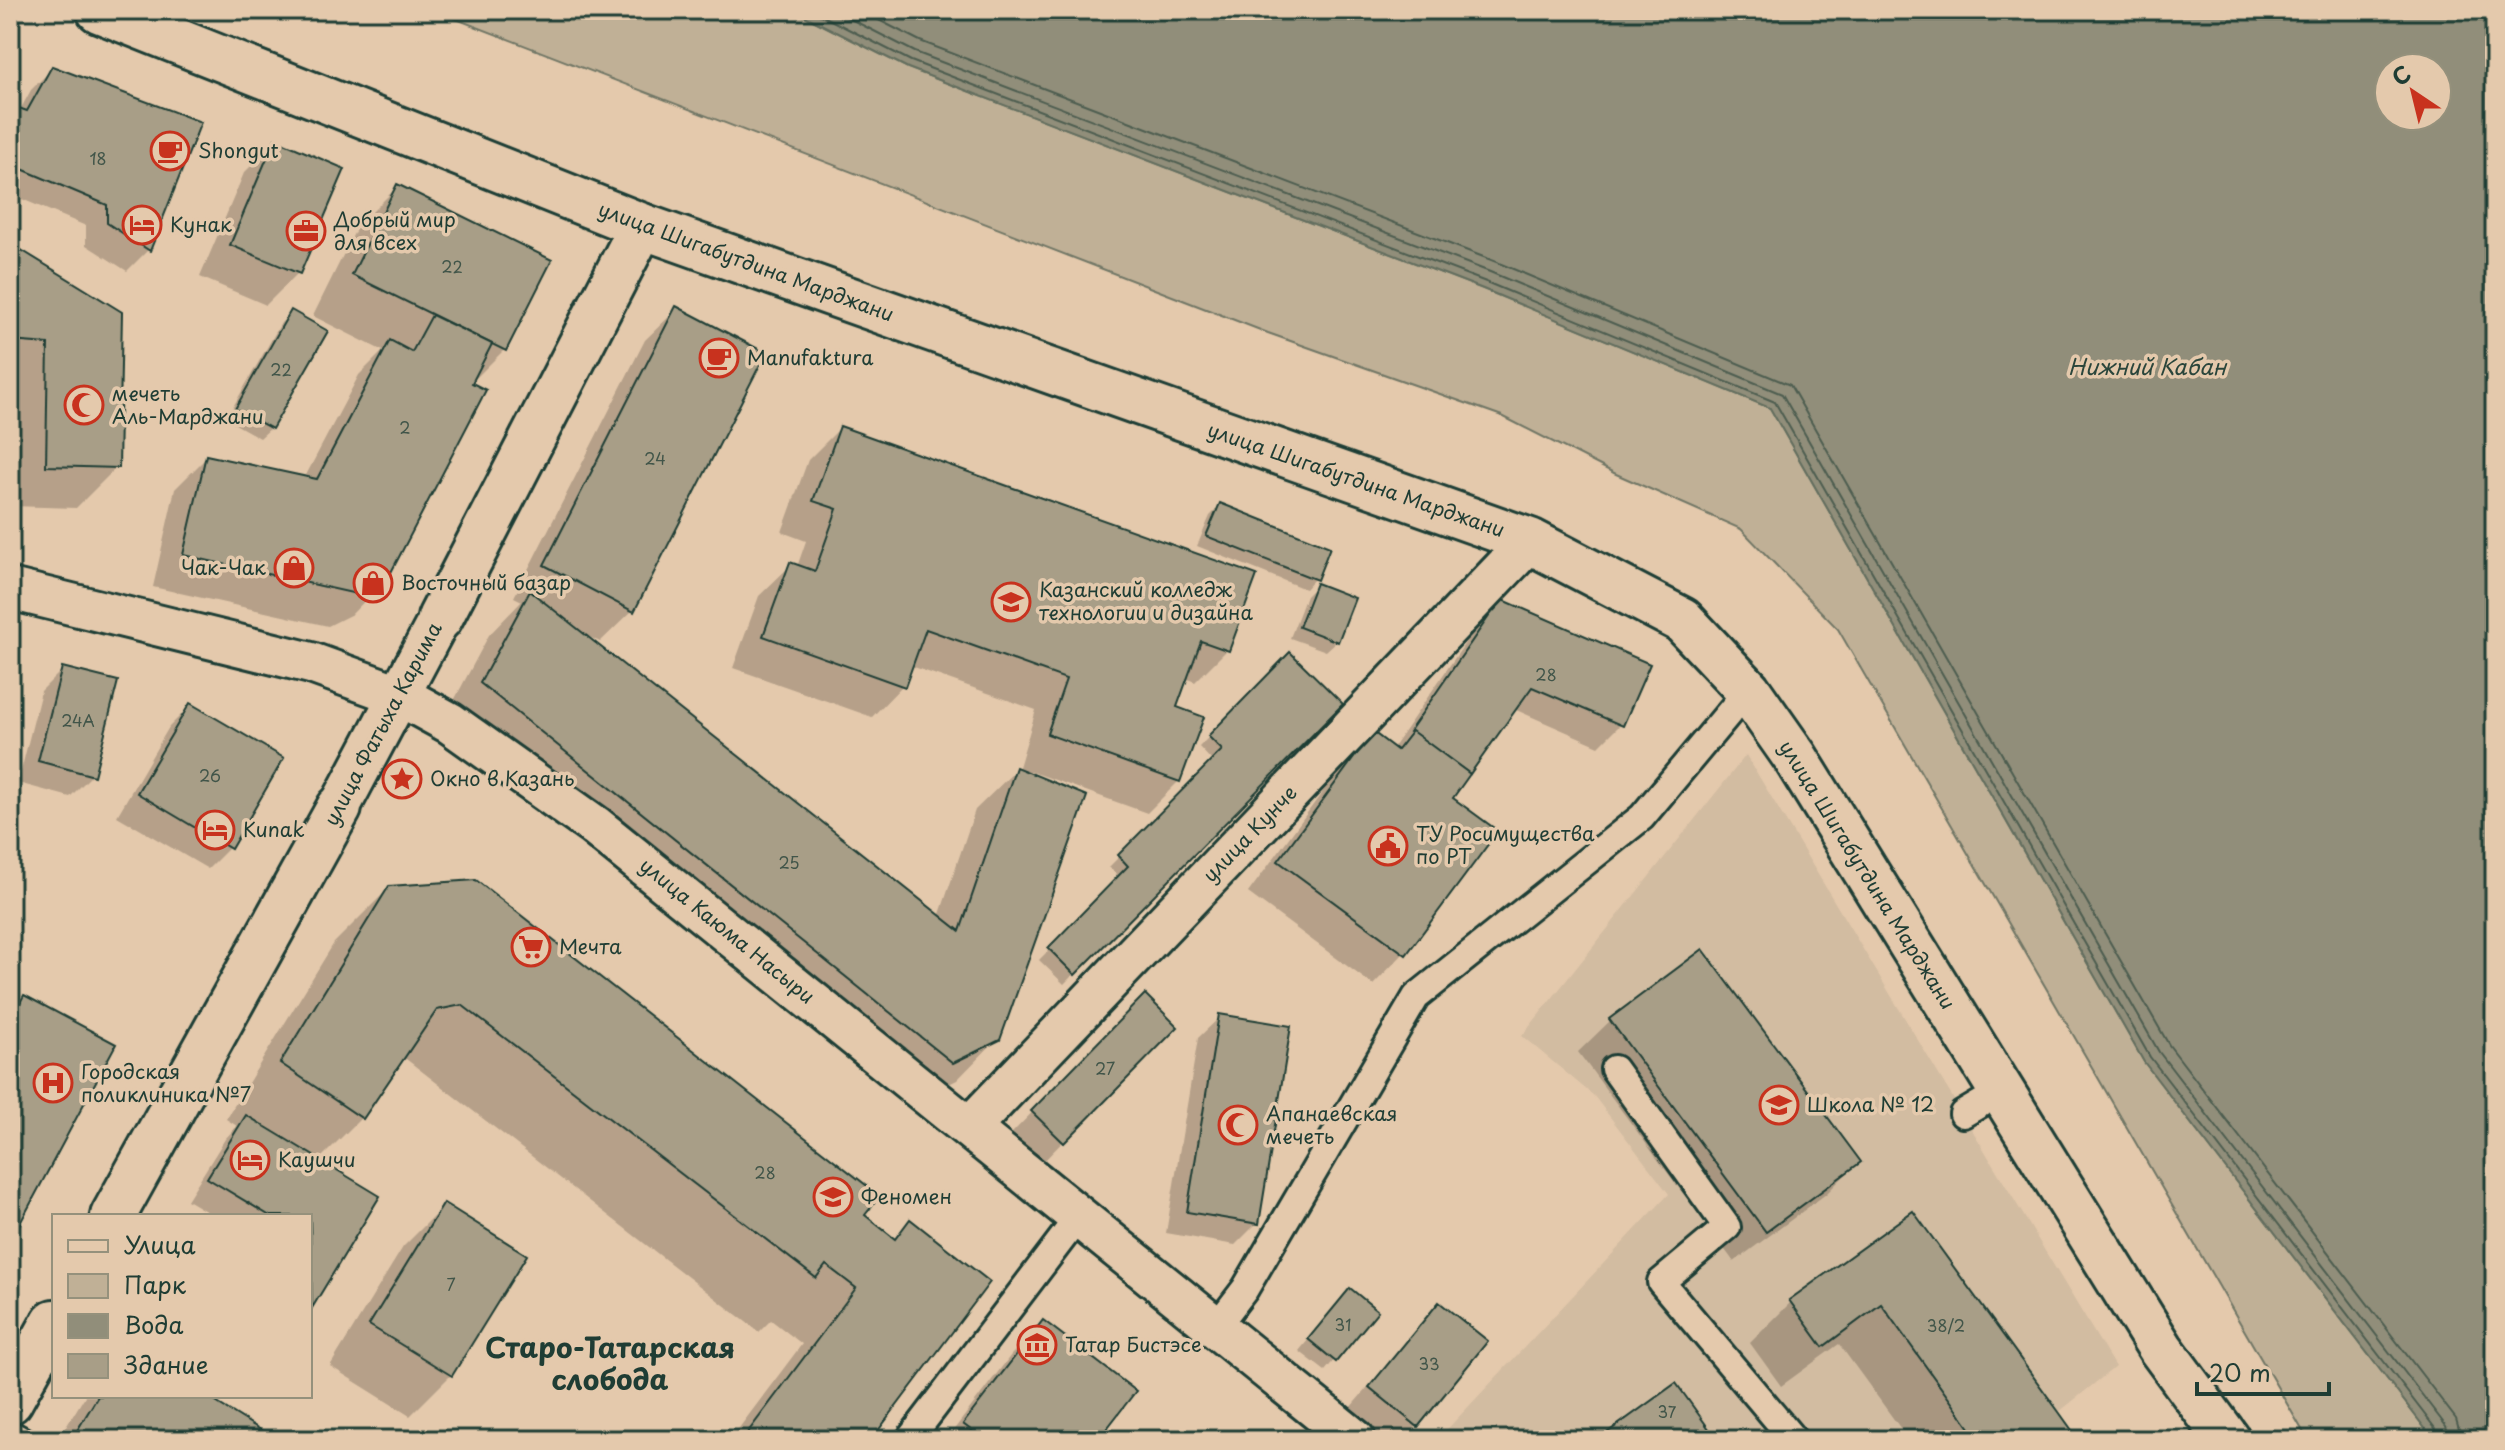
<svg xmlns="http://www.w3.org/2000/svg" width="2505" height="1450" font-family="'Playpen Sans',sans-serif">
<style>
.built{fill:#d2bca1}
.green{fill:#c0b096;stroke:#707665;stroke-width:2}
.water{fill:#918e7a;stroke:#636e5e;stroke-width:2;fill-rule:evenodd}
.shadow{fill:#0003}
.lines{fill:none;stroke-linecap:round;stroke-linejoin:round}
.shore{stroke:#4d5d50;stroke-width:2}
.building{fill:#a89e87;stroke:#1f3d34;stroke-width:2}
.service-casing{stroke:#1f3d34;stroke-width:32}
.pedestrian-casing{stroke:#1f3d34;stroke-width:46}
.minor-casing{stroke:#1f3d34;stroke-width:50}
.service{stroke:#e4c9ac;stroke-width:26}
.pedestrian{stroke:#e4c9ac;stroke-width:40}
.minor{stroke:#e4c9ac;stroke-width:44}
.labels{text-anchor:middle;stroke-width:7;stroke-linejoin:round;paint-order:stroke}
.number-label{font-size:16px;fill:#415549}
.poi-label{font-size:20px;fill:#1f3d34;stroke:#e4c9ac;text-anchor:start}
.street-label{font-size:20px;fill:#1f3d34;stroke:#e4c9ac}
.water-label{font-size:22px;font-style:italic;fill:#2a453b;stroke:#e4c9ac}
.district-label{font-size:28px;font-weight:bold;fill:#1f3d34;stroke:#e4c9ac}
</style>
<rect width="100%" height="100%" fill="#e4c9ac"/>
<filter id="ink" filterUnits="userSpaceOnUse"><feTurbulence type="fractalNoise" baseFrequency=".0125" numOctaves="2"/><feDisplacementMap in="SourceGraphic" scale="16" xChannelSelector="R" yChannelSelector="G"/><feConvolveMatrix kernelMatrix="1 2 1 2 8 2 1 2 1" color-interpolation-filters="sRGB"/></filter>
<g filter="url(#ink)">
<path class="built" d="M1746,755L2115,1367L2059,1412L2079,1440H1437L1669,1194L1594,1096L1522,1036Z"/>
<path class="green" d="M433,10H793L908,68L1483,289L1770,408L2144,1062L2434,1440H2308L1838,629L1741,529L1616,474L1502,416L1268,333Z"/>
<path class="water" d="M793,10H2495V1440H2434L2144,1062L1770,408L1483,289L908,68ZM2389,68H2437V116H2389Z"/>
<g class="shadow">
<path d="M53,68L148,250L127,271L86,245V226L10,194V115L20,110L31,90Z"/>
<path d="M276,141L342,170L298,273L266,305L200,277L244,173Z"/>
<path d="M398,186L504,350L470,384L384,581L352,614L328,626L153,587L175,489L207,457L304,479L359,375L383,351L313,316L357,227Z"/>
<path d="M10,245L117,467L76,508L10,506Z"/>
<path d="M677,309L632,611L600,642L583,634L939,917L975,810L1019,767L1036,710L911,666L903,685L872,717L733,668L759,596L791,565L797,567L806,541L782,532L808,460L840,428L1227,650L1195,682L1185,678L1174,708L1179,781L1147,813L1030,771L998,1038L957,1080L911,1103L441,725L489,635L522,601L514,597L645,340Z"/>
<path d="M291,313L271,428L260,438L226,419L281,323Z"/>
<path d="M1220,506L1315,578L1305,589L1197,546L1210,516Z"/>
<path d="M1316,586L1337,641L1326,651L1290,638L1306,596Z"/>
<path d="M1501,601L1621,724L1599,746L1514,709L1450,798L1404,953L1373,985L1248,893L1341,767L1373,735L1392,749L1479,623Z"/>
<path d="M1290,655L1340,704L1064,984L1039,960L1120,878L1109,867L1213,762L1199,747Z"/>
<path d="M63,669L92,775L70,797L18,783L41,691Z"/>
<path d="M190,706L229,848L208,869L117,816L169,727Z"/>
<path d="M389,888L892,1240L910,1222L868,1440H730L802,1344L771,1320L759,1332L406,1059L400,1060L361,1118L318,1161L377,1197L310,1308V1216H214L187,1200L225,1139L237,1126L226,1119L334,943Z"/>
<path d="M1703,952L1858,1162L1826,1194L1734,1262L1578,1052L1610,1021Z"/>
<path d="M1145,997L1175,1027L1042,1163L1011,1134Z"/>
<path d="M25,998L10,1238V1012Z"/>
<path d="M1220,1017L1257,1223L1235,1245L1166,1233L1198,1038Z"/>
<path d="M444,1206L451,1375L410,1416L330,1366L403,1247Z"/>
<path d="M1913,1214L2077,1440H1909L1839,1344L1781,1386L1750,1343L1791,1302Z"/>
<path d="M1340,1301L1375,1311L1325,1371L1299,1351Z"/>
<path d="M1439,1304L1417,1426L1403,1440H1387L1349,1409Z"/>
<path d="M1043,1323L1096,1440H946L1011,1355Z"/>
<path d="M85,1396H202L273,1440H58Z"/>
</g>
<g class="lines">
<g class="shore">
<path d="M811,10L911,61L1486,282L1775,402L2150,1057L2438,1432L2440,1440"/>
<path d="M833,10L915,52L1490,272L1782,394L2159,1052L2446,1426L2450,1440"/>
<path d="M859,10L920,41L1494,261L1790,385L2169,1045L2456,1419L2462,1440"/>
</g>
</g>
<g class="building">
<path d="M52,66L201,122L150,251L107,223V205L10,164V117L16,107L27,111Z"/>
<path d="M275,139L345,169L300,274L230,245Z"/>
<path d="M397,184L552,260L506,351L352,275Z"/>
<path d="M10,243L122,312L119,468L46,466L48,344L10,341Z"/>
<path d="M676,306L766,353L634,612L544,565Z"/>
<path d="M291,310L328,331L272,429L235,409Z"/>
<path d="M432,315L492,344L472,383L486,390L386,582L361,595L183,555L206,455L317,479L390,340L412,352Z"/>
<path d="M840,426L1257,575L1229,651L1201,641L1177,707L1204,717L1180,782L1047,734L1066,679L926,629L905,687L763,636L790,562L815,571L837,509L813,501Z"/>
<path d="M1220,503L1330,547L1317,580L1206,536Z"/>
<path d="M1316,583L1355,598L1338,642L1299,627Z"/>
<path d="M530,591L960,931L1016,767L1087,796L1000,1040L953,1063L480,683Z"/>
<path d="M1501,599L1650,664L1623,726L1532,687L1470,774L1409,732Z"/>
<path d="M1290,652L1343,704L1075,975L1048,948L1128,866L1118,855L1222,750L1208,736Z"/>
<path d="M62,667L118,681L94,776L38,761Z"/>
<path d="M190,703L284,758L231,849L137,793Z"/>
<path d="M1412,731L1470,774L1453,798L1498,831L1406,955L1278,861L1373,732L1397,750Z"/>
<path d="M476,880L880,1196L865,1215L895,1239L910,1219L990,1282L871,1440H742L856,1288L826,1265L816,1278L462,1005L437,1010L363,1119L280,1063L389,886Z"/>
<path d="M1703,949L1861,1162L1766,1232L1609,1019Z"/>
<path d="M1145,994L1178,1027L1064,1143L1031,1111Z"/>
<path d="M24,995L116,1044L10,1242V1022Z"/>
<path d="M1219,1014L1291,1026L1259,1224L1187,1212Z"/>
<path d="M246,1115L380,1196L312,1308L310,1216H270L207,1178Z"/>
<path d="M444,1203L527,1255L452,1376L369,1325Z"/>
<path d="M1913,1211L2059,1412L2079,1440H1953L1970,1428L1881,1304L1823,1347L1789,1300Z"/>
<path d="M1350,1288L1378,1311L1336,1362L1308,1339Z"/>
<path d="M1439,1302L1488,1341L1418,1427L1369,1387Z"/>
<path d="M1043,1320L1136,1391L1098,1440H984L963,1424Z"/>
<path d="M1676,1383L1717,1440H1597Z"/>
<path d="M98,1396H206L277,1440H84L75,1434Z"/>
</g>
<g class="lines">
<g class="service-casing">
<g id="service">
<path d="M1614,1069L1727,1227L1661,1282L1794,1440"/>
<path d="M1963,1114L2002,1091"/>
<path d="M1216,1327L1245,1289L1416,997L1642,817L1748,690"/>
<path d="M10,1434L21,1440"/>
<path d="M909,1440L1080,1215"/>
</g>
</g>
<g class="pedestrian-casing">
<g id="pedestrian">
<path d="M10,589L311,663L399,695L450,723L595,826L1355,1440"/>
<path d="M339,808L440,618"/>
<path d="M970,1127L1530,541"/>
</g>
</g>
<g class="minor-casing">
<g id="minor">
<path d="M99,10L642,226L1530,541L1682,620L1748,690L1795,757L2161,1349L2228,1440"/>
<path d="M440,618L642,226"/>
<path d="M113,1216L339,808"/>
<path d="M10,1401L54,1322"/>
</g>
</g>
<use href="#service" class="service"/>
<use href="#pedestrian" class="pedestrian"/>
<use href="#minor" class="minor"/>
</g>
</g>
<defs>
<g id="cafe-ring" transform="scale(2)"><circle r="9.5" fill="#e4c9ac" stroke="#c8321e" stroke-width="1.5"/><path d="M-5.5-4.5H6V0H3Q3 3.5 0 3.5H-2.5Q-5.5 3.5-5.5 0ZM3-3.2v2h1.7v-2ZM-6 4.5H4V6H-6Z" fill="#c8321e"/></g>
<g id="hotel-ring" transform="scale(2)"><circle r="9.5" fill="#e4c9ac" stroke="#c8321e" stroke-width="1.5"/><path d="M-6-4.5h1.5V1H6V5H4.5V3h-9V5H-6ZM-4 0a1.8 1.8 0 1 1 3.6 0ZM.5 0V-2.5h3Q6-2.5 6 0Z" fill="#c8321e"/></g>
<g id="office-ring" transform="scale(2)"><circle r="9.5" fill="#e4c9ac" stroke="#c8321e" stroke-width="1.5"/><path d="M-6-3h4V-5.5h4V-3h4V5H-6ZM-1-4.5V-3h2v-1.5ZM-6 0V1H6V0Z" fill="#c8321e"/></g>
<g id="mosque-ring" transform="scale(2)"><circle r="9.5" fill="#e4c9ac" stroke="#c8321e" stroke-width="1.5"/><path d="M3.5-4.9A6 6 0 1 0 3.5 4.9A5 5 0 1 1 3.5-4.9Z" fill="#c8321e"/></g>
<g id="shop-ring" transform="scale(2)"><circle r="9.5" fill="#e4c9ac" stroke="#c8321e" stroke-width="1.5"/><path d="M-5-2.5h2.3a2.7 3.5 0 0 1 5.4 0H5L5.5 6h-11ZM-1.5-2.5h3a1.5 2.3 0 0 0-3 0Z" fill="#c8321e"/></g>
<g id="university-ring" transform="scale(2)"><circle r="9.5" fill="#e4c9ac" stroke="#c8321e" stroke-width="1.5"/><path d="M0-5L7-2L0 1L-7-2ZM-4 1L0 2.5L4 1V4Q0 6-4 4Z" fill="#c8321e"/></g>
<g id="sight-ring" transform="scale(2)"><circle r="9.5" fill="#e4c9ac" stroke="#c8321e" stroke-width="1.5"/><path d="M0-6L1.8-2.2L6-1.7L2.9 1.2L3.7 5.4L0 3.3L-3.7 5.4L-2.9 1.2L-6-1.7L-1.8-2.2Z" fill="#c8321e"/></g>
<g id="civic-ring" transform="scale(2)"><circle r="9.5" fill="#e4c9ac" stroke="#c8321e" stroke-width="1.5"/><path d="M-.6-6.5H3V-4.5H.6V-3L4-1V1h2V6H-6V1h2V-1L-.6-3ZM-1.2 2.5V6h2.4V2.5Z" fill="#c8321e"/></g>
<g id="supermarket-ring" transform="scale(2)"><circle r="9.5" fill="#e4c9ac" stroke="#c8321e" stroke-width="1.5"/><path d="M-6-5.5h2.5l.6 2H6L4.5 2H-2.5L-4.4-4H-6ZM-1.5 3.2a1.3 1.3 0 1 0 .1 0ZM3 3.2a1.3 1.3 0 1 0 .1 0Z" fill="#c8321e"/></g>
<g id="hospital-ring" transform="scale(2)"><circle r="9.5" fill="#e4c9ac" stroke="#c8321e" stroke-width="1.5"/><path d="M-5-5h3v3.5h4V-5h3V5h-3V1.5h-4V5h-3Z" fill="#c8321e"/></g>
<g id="school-ring" transform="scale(2)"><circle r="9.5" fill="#e4c9ac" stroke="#c8321e" stroke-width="1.5"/><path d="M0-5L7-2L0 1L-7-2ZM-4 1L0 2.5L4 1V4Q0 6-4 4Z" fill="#c8321e"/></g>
<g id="museum-ring" transform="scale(2)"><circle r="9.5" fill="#e4c9ac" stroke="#c8321e" stroke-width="1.5"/><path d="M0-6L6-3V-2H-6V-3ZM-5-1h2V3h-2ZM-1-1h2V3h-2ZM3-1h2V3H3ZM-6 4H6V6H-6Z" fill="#c8321e"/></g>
</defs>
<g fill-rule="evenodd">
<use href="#cafe-ring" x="170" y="151"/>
<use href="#hotel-ring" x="142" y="225"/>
<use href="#office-ring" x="306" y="231"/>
<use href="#cafe-ring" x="719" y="358"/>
<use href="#mosque-ring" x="84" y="405"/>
<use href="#shop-ring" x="294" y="568"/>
<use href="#shop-ring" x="373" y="583"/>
<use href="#university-ring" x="1011" y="602"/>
<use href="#sight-ring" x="402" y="779"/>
<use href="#hotel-ring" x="215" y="830"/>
<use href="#civic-ring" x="1388" y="846"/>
<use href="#supermarket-ring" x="531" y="947"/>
<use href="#hospital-ring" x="53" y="1083"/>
<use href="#school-ring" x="1779" y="1105"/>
<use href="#mosque-ring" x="1238" y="1125"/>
<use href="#hotel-ring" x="250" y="1160"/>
<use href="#school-ring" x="833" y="1197"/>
<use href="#museum-ring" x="1037" y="1345"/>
</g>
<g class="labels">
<g class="number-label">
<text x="98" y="165">18</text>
<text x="452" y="273">22</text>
<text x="281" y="376">22</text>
<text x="405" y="434">2</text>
<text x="655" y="465">24</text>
<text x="1546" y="681">28</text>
<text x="78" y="727">24А</text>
<text x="210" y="782">26</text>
<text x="789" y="869">25</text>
<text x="1105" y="1075">27</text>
<text x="765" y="1179">28</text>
<text x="451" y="1291">7</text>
<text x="1343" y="1331">31</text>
<text x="1946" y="1332">38/2</text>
<text x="1429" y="1370">33</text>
<text x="1667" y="1418">37</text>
</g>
<g class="poi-label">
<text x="198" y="158">Shongut</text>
<text x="334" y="227">Добрый мир<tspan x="334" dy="23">для всех</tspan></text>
<text x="170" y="232">Кунак</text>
<text x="747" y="365">Manufaktura</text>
<text x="112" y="401">мечеть<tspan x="112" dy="23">Аль-Марджани</tspan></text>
<text x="266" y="575" text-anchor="end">Чак-Чак</text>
<text x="401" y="590">Восточный базар</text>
<text x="1039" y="597">Казанский колледж<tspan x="1039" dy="23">технологии и дизайна</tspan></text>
<text x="430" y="786">Окно в Казань</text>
<text x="243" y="837">Kunak</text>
<text x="1416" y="841">ТУ Росимущества<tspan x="1416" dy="23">по РТ</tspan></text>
<text x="559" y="954">Мечта</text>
<text x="81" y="1079">Городская<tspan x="81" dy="23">поликлиника №7</tspan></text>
<text x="1807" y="1112">Школа № 12</text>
<text x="1266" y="1121">Апанаевская<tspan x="1266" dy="23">мечеть</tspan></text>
<text x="278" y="1167">Каушчи</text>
<text x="861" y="1204">Феномен</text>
<text x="1065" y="1352">Татар Бистэсе</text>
</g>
<g class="street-label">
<text transform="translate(746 262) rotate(20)" y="7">улица Шигабутдина Марджани</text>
<text transform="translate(1356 480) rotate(19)" y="7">улица Шигабутдина Марджани</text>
<text transform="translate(383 724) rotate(-62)" y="7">улица Фатыха Карима</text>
<text transform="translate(1250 834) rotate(-46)" y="7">улица Кунче</text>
<text transform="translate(1867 875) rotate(58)" y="7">улица Шигабутдина Марджани</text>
<text transform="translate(727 931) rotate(39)" y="7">улица Каюма Насыри</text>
</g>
<g class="water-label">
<text x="2147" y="375">Нижний Кабан</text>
</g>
<g class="district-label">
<text x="610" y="1358">Старо-Татарская<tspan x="610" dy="32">слобода</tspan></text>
</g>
</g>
<rect width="2505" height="1450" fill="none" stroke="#e4c9ac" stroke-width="40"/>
<rect x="20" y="20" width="2465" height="1410" fill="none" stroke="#1f3d34" stroke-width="3" filter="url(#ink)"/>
<rect x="52" y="1214" width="260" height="184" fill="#e4c9ac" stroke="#95917c" stroke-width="2"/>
<rect x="68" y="1240" width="40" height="12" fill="#e4c9ac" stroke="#95917c" stroke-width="2"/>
<text x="124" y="1254" font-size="24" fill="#1f3d34">Улица</text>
<rect x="68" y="1274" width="40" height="24" fill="#c0b096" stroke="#95917c" stroke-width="2"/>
<text x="124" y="1294" font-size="24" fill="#1f3d34">Парк</text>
<rect x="68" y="1314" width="40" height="24" fill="#918e7a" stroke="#95917c" stroke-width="2"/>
<text x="124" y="1334" font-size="24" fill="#1f3d34">Вода</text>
<rect x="68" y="1354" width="40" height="24" fill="#a89e87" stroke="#95917c" stroke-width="2"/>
<text x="124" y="1374" font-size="24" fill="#1f3d34">Здание</text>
<g transform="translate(2413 92) rotate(325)"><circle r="38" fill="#e4c9ac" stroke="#95917c" stroke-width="2"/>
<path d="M0-6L14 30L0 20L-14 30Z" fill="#c8321e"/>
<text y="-12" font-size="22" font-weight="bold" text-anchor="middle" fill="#1f3d34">С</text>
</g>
<path d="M2197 1382v12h132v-12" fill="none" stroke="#1f3d34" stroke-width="4"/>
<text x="2209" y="1382" font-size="24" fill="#1f3d34" stroke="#e4c9ac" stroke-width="6" paint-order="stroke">20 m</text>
</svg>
